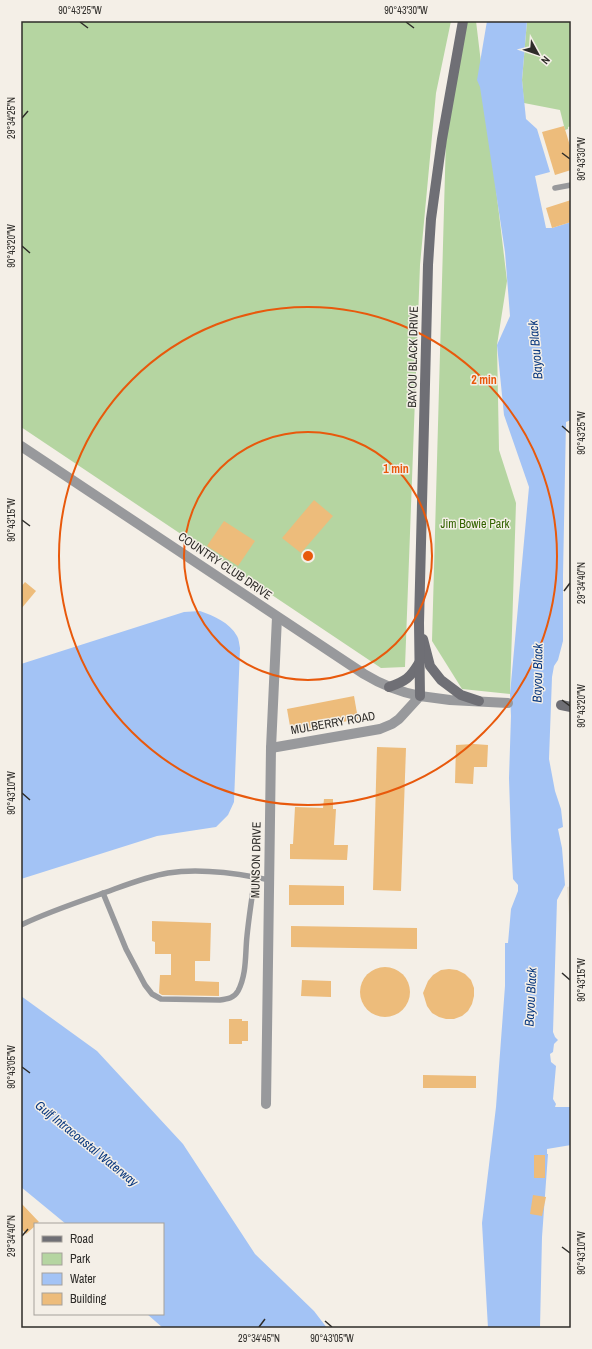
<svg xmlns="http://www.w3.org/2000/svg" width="592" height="1349" font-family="'Archivo Narrow',sans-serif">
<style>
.built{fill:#ebe2d4}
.green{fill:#b5d5a1}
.water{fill:#a3c3f5}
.building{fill:#edbc7b}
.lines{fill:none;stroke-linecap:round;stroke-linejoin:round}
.lane{stroke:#98999c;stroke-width:5.5}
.street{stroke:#98999c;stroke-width:10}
.secondary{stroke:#6f6f75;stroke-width:10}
.ticks{fill:none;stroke:#2e2c29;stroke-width:1.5}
.ring{fill:none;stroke:#e8590c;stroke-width:2}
.labels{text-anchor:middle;stroke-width:3;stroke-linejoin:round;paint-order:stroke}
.street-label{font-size:12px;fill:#2e2c29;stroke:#f4efe7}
.park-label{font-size:12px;fill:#346300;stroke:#f4efe7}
.water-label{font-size:13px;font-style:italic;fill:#09387f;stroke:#f4efe7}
.centre{fill:#e8590c;stroke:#f4efe7;stroke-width:2}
.ring-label{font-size:12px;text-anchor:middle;font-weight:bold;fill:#e8590c;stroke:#f4efe7;stroke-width:3;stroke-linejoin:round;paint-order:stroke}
.neatline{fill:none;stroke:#2e2c29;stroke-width:1.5}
.ticks-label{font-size:10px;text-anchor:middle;fill:#2e2c29}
</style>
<rect width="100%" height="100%" fill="#f4efe7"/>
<path class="built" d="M571,886V943L567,887Z"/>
<g class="green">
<path d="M21,21H451L436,93L420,265L405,667L381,668L21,427Z"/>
<path d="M466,21H476L507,281L497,345L499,450L516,503L510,694L462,689L432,641L446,137Z"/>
<path d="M527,21H571V126L568,127V129L565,130L560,110L524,103L522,80Z"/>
</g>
<g class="water">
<path d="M487,21H527L522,80L526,119L537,129L550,172L535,176L546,228H552L571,222V420L566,422L563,575V641L558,660L554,666L552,677L549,759L555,791L561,809L563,827L558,829L562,848L565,885L557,900L553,1032L555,1037L558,1040L554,1044L553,1052L550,1054L551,1062L556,1066L553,1099L556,1104L555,1107H571V1145L547,1149V1154H548L542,1237L540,1328H488L482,1223L496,1107L505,986V943H508L511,909L518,891V885L513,879L511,839L509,778L511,716L510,694L529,487L504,415L497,345L510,316L505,252L480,87L477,80Z"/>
<path d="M200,611C214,616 229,622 237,636C239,639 239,644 240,648L234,802L228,815L216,827L157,836L21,879V664L184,612Z"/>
<path d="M21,996L97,1051L183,1144L255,1254L314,1311L327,1328H163L147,1314H163V1224H66L21,1187Z"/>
</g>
<g class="building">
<path d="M564,126L571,149V170L555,175L542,132Z"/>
<path d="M571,200V222L552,228L546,208Z"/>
<path d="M314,500L333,516L301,553L282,538Z"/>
<path d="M224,521L255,541L238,566L207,546Z"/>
<path d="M25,582L36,591L21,609V587Z"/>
<path d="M354,696L358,719L291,732L287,709Z"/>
<path d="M474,744L488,745L487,767H474L473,784L455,783L456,745Z"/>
<path d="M377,747L406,748L401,891L373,890Z"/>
<path d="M324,799H333V809H336L334,845H348L347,860L290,859V844H293L295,807L323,808Z"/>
<path d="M289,885L344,886V905H289Z"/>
<path d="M152,921L211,923L210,961H195V981L219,982V996L162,995L159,993L160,975H171V954H155V942L152,941Z"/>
<path d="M291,926L417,928V949L291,947Z"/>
<circle cx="385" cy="992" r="25"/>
<path d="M449,969L457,970L465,974L471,980L474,988V996L472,1004L468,1011L462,1016L454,1019H446L439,1017L432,1013L427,1006L423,993L428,981L433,975L441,970Z"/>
<path d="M302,980L331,981V997L301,996Z"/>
<path d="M229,1019H242V1021H248V1041H242V1044H229Z"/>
<path d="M423,1075L476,1076V1088H423Z"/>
<rect x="534" y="1155" width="11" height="23"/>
<path d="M533,1195L546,1197L542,1216L530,1214Z"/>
<path d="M21,1203L39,1222L35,1224V1226L26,1234L21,1228Z"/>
</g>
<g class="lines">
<g class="lane">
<path d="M555,188L571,185"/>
<path d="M103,893L126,949L145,985L152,994L161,999L220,1000C228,999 234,998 238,991C247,974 245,954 247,936C249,916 252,897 255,877"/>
<path d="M21,925C46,913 72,904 98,895C121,887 144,877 168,873C201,868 236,873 269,880"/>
</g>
<g class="street">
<path d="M21,446L364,674C382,685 400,692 420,696"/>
<path d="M271,748L380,729L392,724L399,719L420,696L450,700L508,703"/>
<path d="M266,1104L271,748L277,617"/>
</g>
<g class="secondary">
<path d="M423,639L430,666L441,680L461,695L479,701"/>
<path d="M389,687C406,681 410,678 419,663"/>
<path d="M420,696L419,623L428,265L431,219L442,139L463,21"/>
<path d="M561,705L571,707"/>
</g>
</g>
<path class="ticks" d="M80,22L88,28M406,22L414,28M22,118L28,111M562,153L570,159M22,246L30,253M562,426L570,433M22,520L30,526M564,591L570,583M562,700L570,706M22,793L30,800M562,973L570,980M22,1067L30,1073M22,1236L28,1229M562,1247L570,1253M325,1321L332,1327M259,1327L265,1319"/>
<g class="ring">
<circle cx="308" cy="556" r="124"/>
<circle cx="308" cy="556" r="249"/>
</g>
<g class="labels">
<g class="street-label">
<text transform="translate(413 357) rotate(-89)" y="4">BAYOU BLACK DRIVE</text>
<text transform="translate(225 566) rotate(34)" y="4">COUNTRY CLUB DRIVE</text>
<text transform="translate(333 723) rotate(-10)" y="4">MULBERRY ROAD</text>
<text transform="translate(256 860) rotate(-89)" y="4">MUNSON DRIVE</text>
</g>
<g class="park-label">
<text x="475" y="528">Jim Bowie Park</text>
</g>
<g class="water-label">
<text transform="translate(535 350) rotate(-95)" y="5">Bayou Black</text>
<text transform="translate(537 673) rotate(-89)" y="5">Bayou Black</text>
<text transform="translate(530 997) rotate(-87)" y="5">Bayou Black</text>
<text transform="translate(87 1143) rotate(39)" y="5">Gulf Intracoastal Waterway</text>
</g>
</g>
<circle cx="308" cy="556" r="6" class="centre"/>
<g class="ring-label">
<text x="484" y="384">2 min</text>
<text x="396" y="473">1 min</text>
</g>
<rect width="592" height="1349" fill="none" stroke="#f4efe7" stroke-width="44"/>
<rect x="34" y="1223" width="130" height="92" fill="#f4efe7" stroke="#a5a19b"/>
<rect x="42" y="1236" width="20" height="6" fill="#6f6f75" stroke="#a5a19b"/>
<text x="70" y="1243" font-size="12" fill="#2e2c29">Road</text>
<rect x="42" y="1253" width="20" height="12" fill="#b5d5a1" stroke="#a5a19b"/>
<text x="70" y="1263" font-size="12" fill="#2e2c29">Park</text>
<rect x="42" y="1273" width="20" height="12" fill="#a3c3f5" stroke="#a5a19b"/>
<text x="70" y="1283" font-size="12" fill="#2e2c29">Water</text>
<rect x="42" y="1293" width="20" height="12" fill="#edbc7b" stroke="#a5a19b"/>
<text x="70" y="1303" font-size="12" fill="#2e2c29">Building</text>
<g transform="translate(538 54) rotate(130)" stroke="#f4efe7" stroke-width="3" paint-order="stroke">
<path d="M0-3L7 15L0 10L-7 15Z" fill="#2e2c29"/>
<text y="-6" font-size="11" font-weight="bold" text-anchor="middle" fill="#2e2c29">N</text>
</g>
<rect x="22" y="22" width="548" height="1305" class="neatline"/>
<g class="ticks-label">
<text x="80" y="14">90°43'25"W</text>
<text x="406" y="14">90°43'30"W</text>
<text transform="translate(11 118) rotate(-90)" y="4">29°34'25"N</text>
<text transform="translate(581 159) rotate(-90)" y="4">90°43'30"W</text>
<text transform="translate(11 246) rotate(-90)" y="4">90°43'20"W</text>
<text transform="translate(581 433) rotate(-90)" y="4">90°43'25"W</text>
<text transform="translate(11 520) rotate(-90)" y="4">90°43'15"W</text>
<text transform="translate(581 583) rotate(-90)" y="4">29°34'40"N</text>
<text transform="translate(581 706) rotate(-90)" y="4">90°43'20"W</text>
<text transform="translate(11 793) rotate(-90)" y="4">90°43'10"W</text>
<text transform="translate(581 980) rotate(-90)" y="4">90°43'15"W</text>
<text transform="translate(11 1067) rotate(-90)" y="4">90°43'05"W</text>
<text transform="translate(11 1236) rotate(-90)" y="4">29°34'40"N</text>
<text transform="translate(581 1253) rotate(-90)" y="4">90°43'10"W</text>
<text x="259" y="1342">29°34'45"N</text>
<text x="332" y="1342">90°43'05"W</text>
</g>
</svg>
